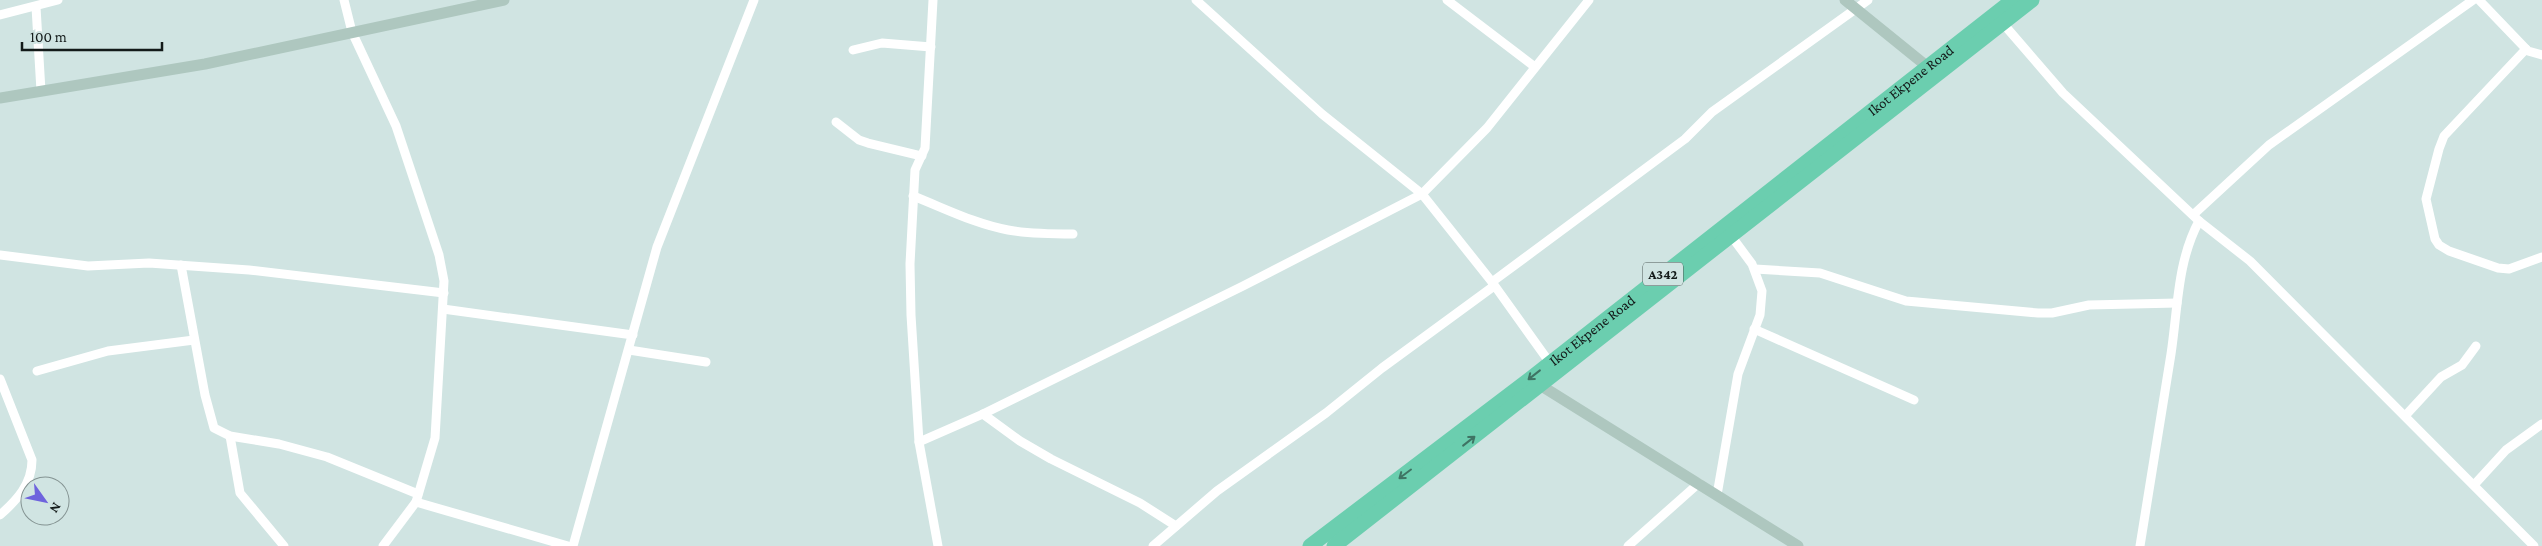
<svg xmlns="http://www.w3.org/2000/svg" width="2542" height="546" font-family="'Crimson Pro',serif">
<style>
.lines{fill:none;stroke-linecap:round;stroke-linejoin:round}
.street{stroke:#fff;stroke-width:9}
.secondary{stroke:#aec7bf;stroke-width:11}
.highway{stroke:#6bceaf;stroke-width:15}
.oneway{stroke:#3f7464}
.labels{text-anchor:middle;stroke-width:4;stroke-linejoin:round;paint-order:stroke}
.shield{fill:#d0e4e2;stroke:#4c5755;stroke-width:1}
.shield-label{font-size:14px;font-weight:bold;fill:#131a19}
.street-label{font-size:15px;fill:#131a19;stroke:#d0e4e2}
</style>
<rect width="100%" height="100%" fill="#d0e4e2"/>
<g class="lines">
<g class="street">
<path d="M344,0L352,32L396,126L439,255L444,281L435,438L416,502L383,546"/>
<path d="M933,0L925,148L915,170L910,264L911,315L919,442L938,546"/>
<path d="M1196,0L1322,114L1422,194L1492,282L1550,363"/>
<path d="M1447,0L1535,67"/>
<path d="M2479,0L2528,51L2542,55"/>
<path d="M36,7L41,91"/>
<path d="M0,15L58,0"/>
<path d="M2000,20L2063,93L2199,221L2250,261L2534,546"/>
<path d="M2526,49L2444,136L2439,149L2426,199L2435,239L2439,245L2449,251L2498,268L2509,269L2542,257"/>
<path d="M853,50L882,43L931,47"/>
<path d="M836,122L859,140L868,143L922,156"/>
<path d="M913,196C944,208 975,224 1008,230C1029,234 1051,234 1073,234"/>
<path d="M2193,215L2269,145L2473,0"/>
<path d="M0,255L88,266L149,263L249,270L444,293"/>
<path d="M181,265L205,395L214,428L230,436L279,444L327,457L418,494"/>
<path d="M1755,269L1820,273L1906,301L2038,313H2052L2089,305L2177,303"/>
<path d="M1492,282L1685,139L1712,112L1868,0"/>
<path d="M443,309L633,335"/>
<path d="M1754,329L1914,400"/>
<path d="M629,350L706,362"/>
<path d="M37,371L108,351L194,340"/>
<path d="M0,379L32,460C32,484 17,500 0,515"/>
<path d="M983,414L1020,441L1051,459L1140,503L1176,526"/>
<path d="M2405,416L2441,377L2462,365L2476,346"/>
<path d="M230,436L240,493L284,546"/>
<path d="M919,442L983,414L1243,286L1422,194L1487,128L1589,0"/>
<path d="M2474,485L2506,450L2542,424"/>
<path d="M1717,495L1738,374L1760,315L1762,291L1752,264L1729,233"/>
<path d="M416,502L568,546"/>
<path d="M573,546L657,247L754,0"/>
<path d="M1153,546L1217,491L1326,413L1382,368L1494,286"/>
<path d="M1628,546L1699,483"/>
<path d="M2140,546C2150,482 2161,418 2171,354C2178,308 2177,262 2199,221"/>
</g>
<g class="secondary">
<path d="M1845,0L1929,68"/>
<path d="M0,98L205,64L504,0"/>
<path d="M1540,385L1798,546"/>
</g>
<g class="highway">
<path id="s1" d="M1310,546L1530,379L2013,0"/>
<path d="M1334,546L2032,0"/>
</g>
</g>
<defs><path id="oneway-shaft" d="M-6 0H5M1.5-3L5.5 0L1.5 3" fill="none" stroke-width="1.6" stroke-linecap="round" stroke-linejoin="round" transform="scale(1.25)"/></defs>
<g class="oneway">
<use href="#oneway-shaft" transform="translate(1534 375) rotate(142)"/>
<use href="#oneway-shaft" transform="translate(1469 441) rotate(-38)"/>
<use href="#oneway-shaft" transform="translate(1405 474) rotate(143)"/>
</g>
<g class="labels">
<rect class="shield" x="1643" y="262.5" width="40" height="23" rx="4"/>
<g class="shield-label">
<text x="1663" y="279">A342</text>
</g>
<g class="street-label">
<text dy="5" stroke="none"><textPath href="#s1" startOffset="760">Ikot Ekpene Road</textPath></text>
<text dy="5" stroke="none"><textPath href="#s1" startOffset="355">Ikot Ekpene Road</textPath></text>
</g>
</g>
<g transform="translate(45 501) rotate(123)"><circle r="24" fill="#d0e4e2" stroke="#849392"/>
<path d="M0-4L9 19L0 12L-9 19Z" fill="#6e63dd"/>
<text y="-8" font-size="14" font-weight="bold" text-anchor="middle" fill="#131a19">N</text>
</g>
<path d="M22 42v8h140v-8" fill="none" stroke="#131a19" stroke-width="2.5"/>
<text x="30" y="42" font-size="15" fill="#131a19" stroke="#d0e4e2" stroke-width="4" paint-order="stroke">100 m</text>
</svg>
